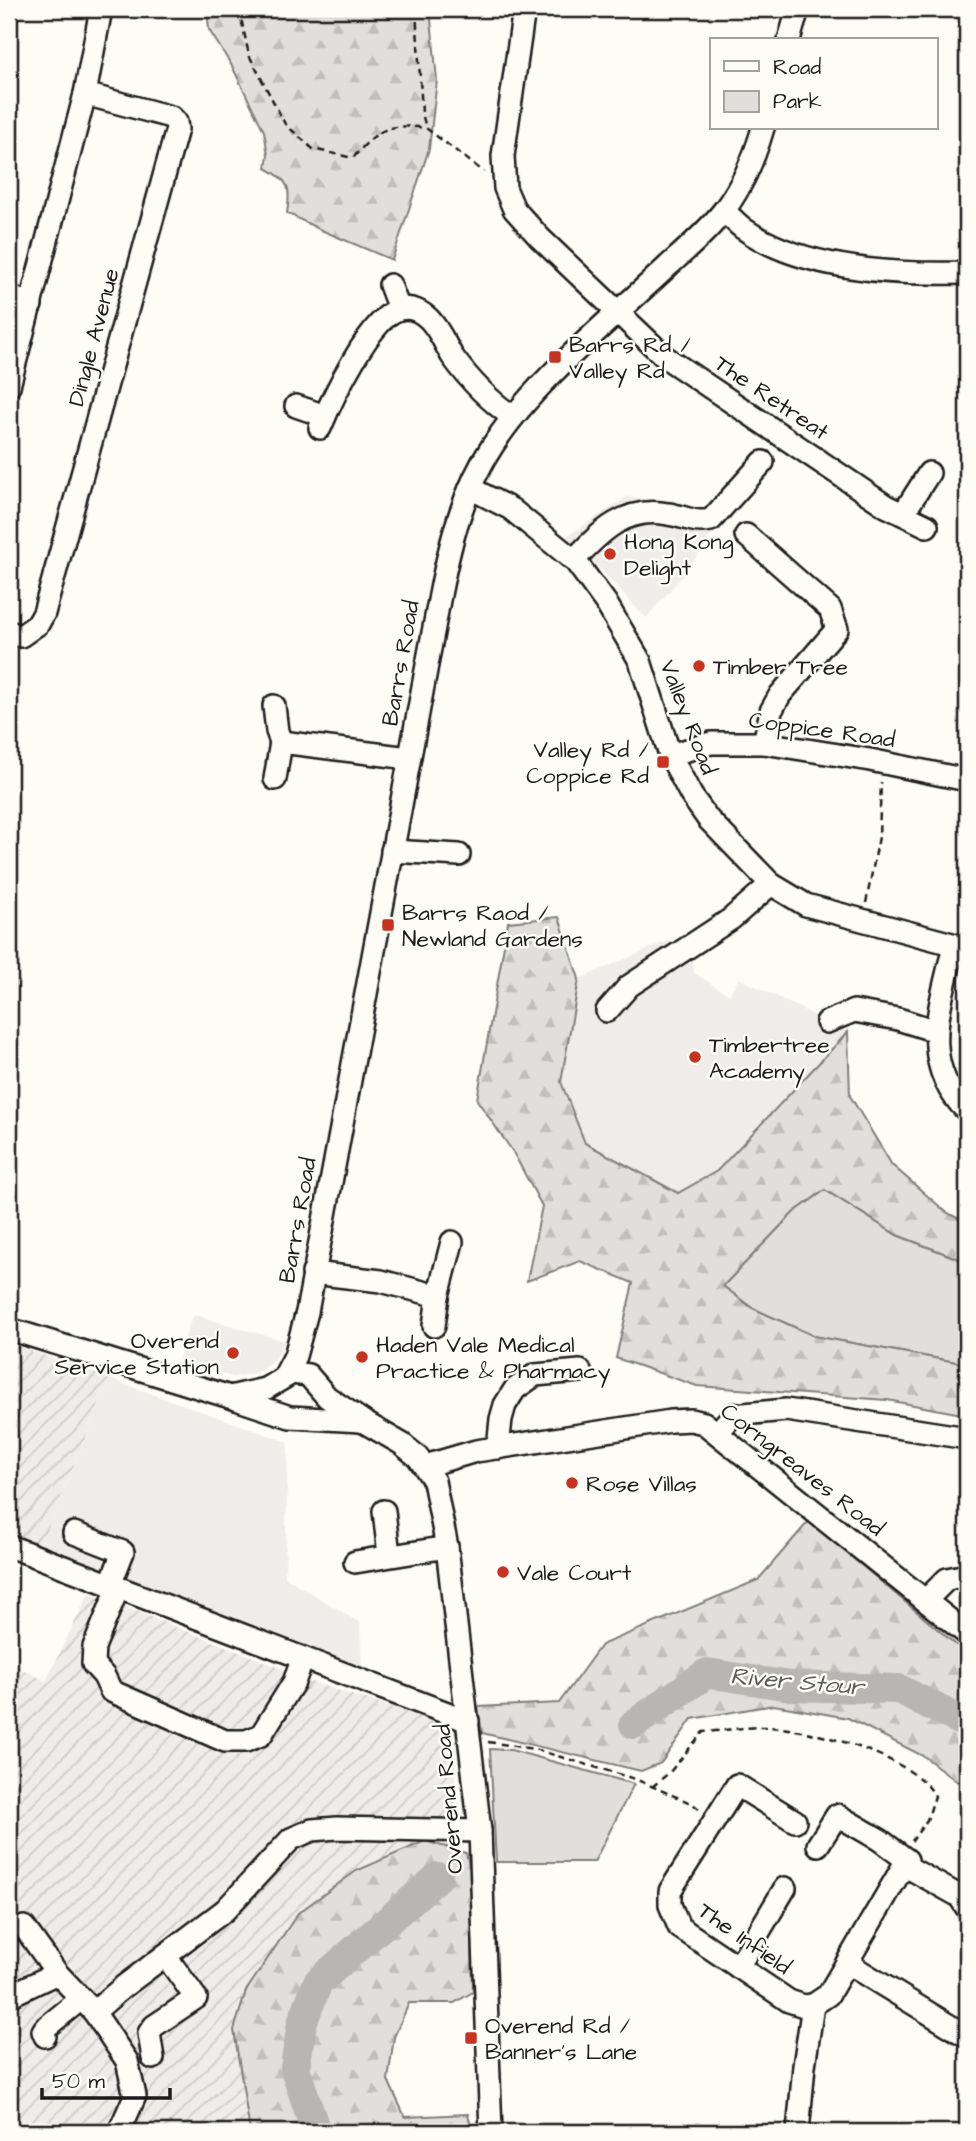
<svg xmlns="http://www.w3.org/2000/svg" width="976" height="2141" font-family="'Architects Daughter',sans-serif">
<style>
.built{fill:#eeede9}
.industrial{fill:url(#industrial-furrows)}
.green{fill:#e0dfdb;stroke:#7e7e7c;stroke-width:2}
.forest{fill:url(#forest-firs);stroke:#7e7e7c;stroke-width:2}
.lines{fill:none;stroke-linecap:round;stroke-linejoin:round}
.river{stroke:#b7b6b2;stroke-width:30}
.minor-casing{stroke:#1c1c1c;stroke-width:26}
.path{stroke:#1c1c1c;stroke-width:2.5;stroke-dasharray:7 5;stroke-linecap:butt}
.minor{stroke:#fdfcf7;stroke-width:21}
.poi-dot{fill:#c8321e;stroke:#fdfcf7;stroke-width:2.5}
.labels{text-anchor:middle;stroke-width:5;stroke-linejoin:round;paint-order:stroke}
.street-label{font-size:23px;fill:#1c1c1c;stroke:#fdfcf7}
.poi-label{font-size:23px;fill:#1c1c1c;stroke:#fdfcf7;text-anchor:start}
.water-label{font-size:24px;font-style:italic;fill:#5a5a58;stroke:#fdfcf7}
</style>
<defs>
<pattern id="industrial-furrows" width="10" height="10" patternUnits="userSpaceOnUse" patternTransform="scale(1.75)"><rect width="10" height="10" fill="#eeede9"/><path d="M-1 1l2-2M0 10L10 0M9 11l2-2" fill="none" stroke="#cccbc7"/></pattern>
<pattern id="forest-firs" width="22" height="20" patternUnits="userSpaceOnUse" patternTransform="scale(1.75)"><rect width="22" height="20" fill="#e0dfdb"/><path d="M5 1l3.5 6h-7zM16 11l3.5 6h-7z" fill="#c0bfbb"/></pattern>
</defs>
<rect width="100%" height="100%" fill="#fdfcf7"/>
<filter id="ink" filterUnits="userSpaceOnUse"><feTurbulence type="fractalNoise" baseFrequency=".0143" numOctaves="2"/><feDisplacementMap in="SourceGraphic" scale="14" xChannelSelector="R" yChannelSelector="G"/><feConvolveMatrix kernelMatrix="1 2 1 2 8 2 1 2 1" color-interpolation-filters="sRGB"/></filter>
<g filter="url(#ink)">
<g class="built">
<path d="M627,497L676,501L713,533L684,574L646,618L582,550L566,537Z"/>
<path d="M670,940L692,955L694,973L729,995L739,978L848,1032L717,1171L678,1193L585,1143L561,1082L579,979Z"/>
<path d="M195,1315L249,1331L285,1341L279,1353L269,1364L255,1373L233,1377L178,1361L191,1319Z"/>
<path d="M110,1379L288,1442L285,1577L360,1623L362,1667L40,1547Z"/>
</g>
<g class="industrial">
<path d="M9,1343L110,1379L40,1547L9,1535Z"/>
<path d="M89,1593L276,1666L308,1681L454,1727L457,1851L425,1842L356,1871L298,1913L234,2030L250,2132H9V1662L46,1681Z"/>
</g>
<g class="green">
<path d="M825,1190L897,1235L967,1262V1364L814,1336L752,1308L723,1286L794,1212Z"/>
<path d="M490,1749L511,1750L634,1784L594,1862H496Z"/>
</g>
<g class="forest">
<path d="M207,9H430L437,80L429,149L392,260L321,230L287,213C291,188 290,181 266,168L268,155L264,131L232,66L209,30Z"/>
<path d="M559,917L579,979L561,1082L585,1143L678,1193L717,1171L848,1032L850,1096L892,1165L946,1212L967,1223V1262L897,1235L825,1190L794,1212L723,1286L752,1308L814,1336L967,1364V1415L887,1400L697,1386L616,1358L633,1283L580,1261L527,1281L542,1206L513,1152L477,1100L508,922Z"/>
<path d="M809,1521L967,1654V1789L925,1757L848,1718L774,1705L692,1719L661,1763L641,1771L482,1733L478,1707L559,1703L601,1645L758,1580Z"/>
<path d="M425,1841L466,1853L471,1874L473,1992L454,2003H409L394,2037L388,2080L405,2117L468,2114L472,2132H250L234,2030L246,1991L298,1913L356,1871Z"/>
</g>
<g class="lines">
<g class="river">
<path d="M634,1724L707,1673L790,1686L899,1689L967,1724"/>
<path d="M316,2132L295,2068L302,2023L318,1982L438,1877"/>
</g>
<g class="minor-casing">
<g id="minor">
<path d="M524,9L503,156L505,188L514,209L540,238L665,357L886,506L927,526"/>
<path d="M789,40L798,9"/>
<path d="M724,211C730,216 737,224 744,229C802,270 897,275 967,273"/>
<path d="M390,285L399,309"/>
<path d="M9,296L31,305"/>
<path d="M9,386L85,94L101,9"/>
<path d="M296,406L325,416"/>
<path d="M320,428C331,401 371,315 400,309C411,306 422,312 429,319C439,329 445,344 452,356C470,381 488,400 513,417"/>
<path d="M470,488L511,509L576,562L606,603L640,661L670,755L691,795L708,819L771,884L806,905L967,948"/>
<path d="M903,514L929,473"/>
<path d="M746,535L830,609L837,629L780,695L771,711L764,743"/>
<path d="M574,560C601,531 626,506 668,514C684,516 695,524 711,520L763,462"/>
<path d="M9,632L21,636L38,624L44,613L177,129L176,122L171,117L85,94"/>
<path d="M274,706L277,731L281,742"/>
<path d="M670,755L711,743H764L870,760L967,780"/>
<path d="M275,779L281,742L409,758"/>
<path d="M392,851L459,855"/>
<path d="M954,945C941,1005 917,1062 967,1111"/>
<path d="M607,1011L629,986L731,919L771,884"/>
<path d="M827,1022L854,1011L898,1019L936,1031"/>
<path d="M313,1273L381,1281L438,1296"/>
<path d="M434,1326L438,1296L452,1242"/>
<path d="M9,1329L230,1397L290,1417L361,1421"/>
<path d="M285,1375L295,1356L307,1312L440,595C450,543 463,490 493,445C535,380 611,320 668,266C687,249 709,230 725,209C742,186 755,156 763,128"/>
<path d="M230,1397L265,1389L292,1373L308,1375L327,1397L364,1422L402,1444L418,1457L434,1481L447,1547L480,1831L491,2132"/>
<path d="M718,1432L733,1415L786,1410L967,1438"/>
<path d="M498,1448L501,1419L505,1405L515,1389L535,1375L580,1371"/>
<path d="M425,1466L476,1451L671,1421L691,1420L704,1423L967,1634"/>
<path d="M384,1511L389,1555"/>
<path d="M74,1533L123,1552L110,1585"/>
<path d="M9,1546L468,1721"/>
<path d="M355,1562L447,1547"/>
<path d="M118,1588L94,1647L93,1664L104,1676L111,1691L225,1741H246L261,1735L294,1682L303,1658"/>
<path d="M927,1599L947,1579L967,1575"/>
<path d="M795,1821L737,1785L670,1891V1905L679,1927L789,2001L804,2006L813,2005"/>
<path d="M904,1865L959,1896L967,1908"/>
<path d="M24,1927L57,1973L94,2012"/>
<path d="M847,1963L963,2034"/>
<path d="M738,1967L785,1888"/>
<path d="M9,1996L57,1973"/>
<path d="M45,2036L43,2031L45,2028L81,1999"/>
<path d="M153,2058L149,2033L154,2026L196,1998L165,1955"/>
<path d="M119,2132L135,2096L127,2061L94,2012L123,1987L225,1910L291,1839L312,1830L337,1828L480,1831"/>
<path d="M798,2132L804,2066L813,2005L828,1995L907,1860L880,1840L837,1815L818,1845"/>
</g>
</g>
<g class="path">
<path d="M239,9L249,55L285,124L313,149L353,158C378,129 387,123 426,128"/>
<path d="M416,9L422,113L426,128L484,172"/>
<path d="M866,903L879,837L881,782"/>
<path d="M488,1742L534,1749L635,1779L693,1804L700,1810"/>
<path d="M652,1787L670,1772L703,1732C723,1731 743,1727 763,1727C805,1726 915,1757 935,1796L927,1820L912,1841"/>
</g>
<use href="#minor" class="minor"/>
</g>
</g>
<g class="poi-dot">
<rect x="548" y="350" width="14" height="14" rx="3.5"/>
<circle cx="610" cy="554" r="7"/>
<circle cx="699" cy="666" r="7"/>
<rect x="656" y="755" width="14" height="14" rx="3.5"/>
<rect x="381" y="918" width="14" height="14" rx="3.5"/>
<circle cx="695" cy="1057" r="7"/>
<circle cx="233" cy="1353" r="7"/>
<circle cx="362" cy="1357" r="7"/>
<circle cx="572" cy="1483" r="7"/>
<circle cx="503" cy="1572" r="7"/>
<rect x="464" y="2031" width="14" height="14" rx="3.5"/>
</g>
<g class="labels">
<g class="street-label">
<text transform="translate(93 337) rotate(-75)" y="8">Dingle Avenue</text>
<text transform="translate(772 397) rotate(34)" y="8">The Retreat</text>
<text transform="translate(400 663) rotate(-80)" y="8">Barrs Road</text>
<text transform="translate(689 717) rotate(69)" y="8">Valley Road</text>
<text transform="translate(822 729) rotate(8)" y="8">Coppice Road</text>
<text transform="translate(297 1220) rotate(-80)" y="8">Barrs Road</text>
<text transform="translate(803 1469) rotate(38)" y="8">Corngreaves Road</text>
<text transform="translate(448 1799) rotate(-95)" y="8">Overend Road</text>
<text transform="translate(745 1938) rotate(35)" y="8">The Infield</text>
</g>
<g class="poi-label">
<text x="569" y="352">Barrs Rd /<tspan x="569" dy="26">Valley Rd</tspan></text>
<text x="624" y="549">Hong Kong<tspan x="624" dy="26">Delight</tspan></text>
<text x="713" y="674">Timber Tree</text>
<text x="649" y="757" text-anchor="end">Valley Rd /<tspan x="649" dy="26">Coppice Rd</tspan></text>
<text x="402" y="920">Barrs Raod /<tspan x="402" dy="26">Newland Gardens</tspan></text>
<text x="709" y="1052">Timbertree<tspan x="709" dy="26">Academy</tspan></text>
<text x="219" y="1348" text-anchor="end">Overend<tspan x="219" dy="26">Service Station</tspan></text>
<text x="376" y="1352">Haden Vale Medical<tspan x="376" dy="26">Practice &amp; Pharmacy</tspan></text>
<text x="586" y="1491">Rose Villas</text>
<text x="517" y="1580">Vale Court</text>
<text x="485" y="2033">Overend Rd /<tspan x="485" dy="26">Banner's Lane</tspan></text>
</g>
<g class="water-label">
<text transform="translate(797 1681) rotate(5)" y="8">River Stour</text>
</g>
</g>
<rect width="976" height="2141" fill="none" stroke="#fdfcf7" stroke-width="35"/>
<rect x="18" y="18" width="941" height="2106" fill="none" stroke="#1c1c1c" stroke-width="2.5" filter="url(#ink)"/>
<rect x="710" y="38" width="228" height="91" fill="#fdfcf7" stroke="#a3a29f" stroke-width="2"/>
<rect x="724" y="61" width="35" height="10" fill="#fdfcf7" stroke="#a3a29f" stroke-width="2"/>
<text x="773" y="74" font-size="21" fill="#1c1c1c">Road</text>
<rect x="724" y="91" width="35" height="21" fill="#e0dfdb" stroke="#a3a29f" stroke-width="2"/>
<text x="773" y="108" font-size="21" fill="#1c1c1c">Park</text>
<path d="M42 2088v10h128v-10" fill="none" stroke="#1c1c1c" stroke-width="3.5"/>
<text x="52" y="2088" font-size="21" fill="#1c1c1c" stroke="#fdfcf7" stroke-width="5" paint-order="stroke">50 m</text>
</svg>
